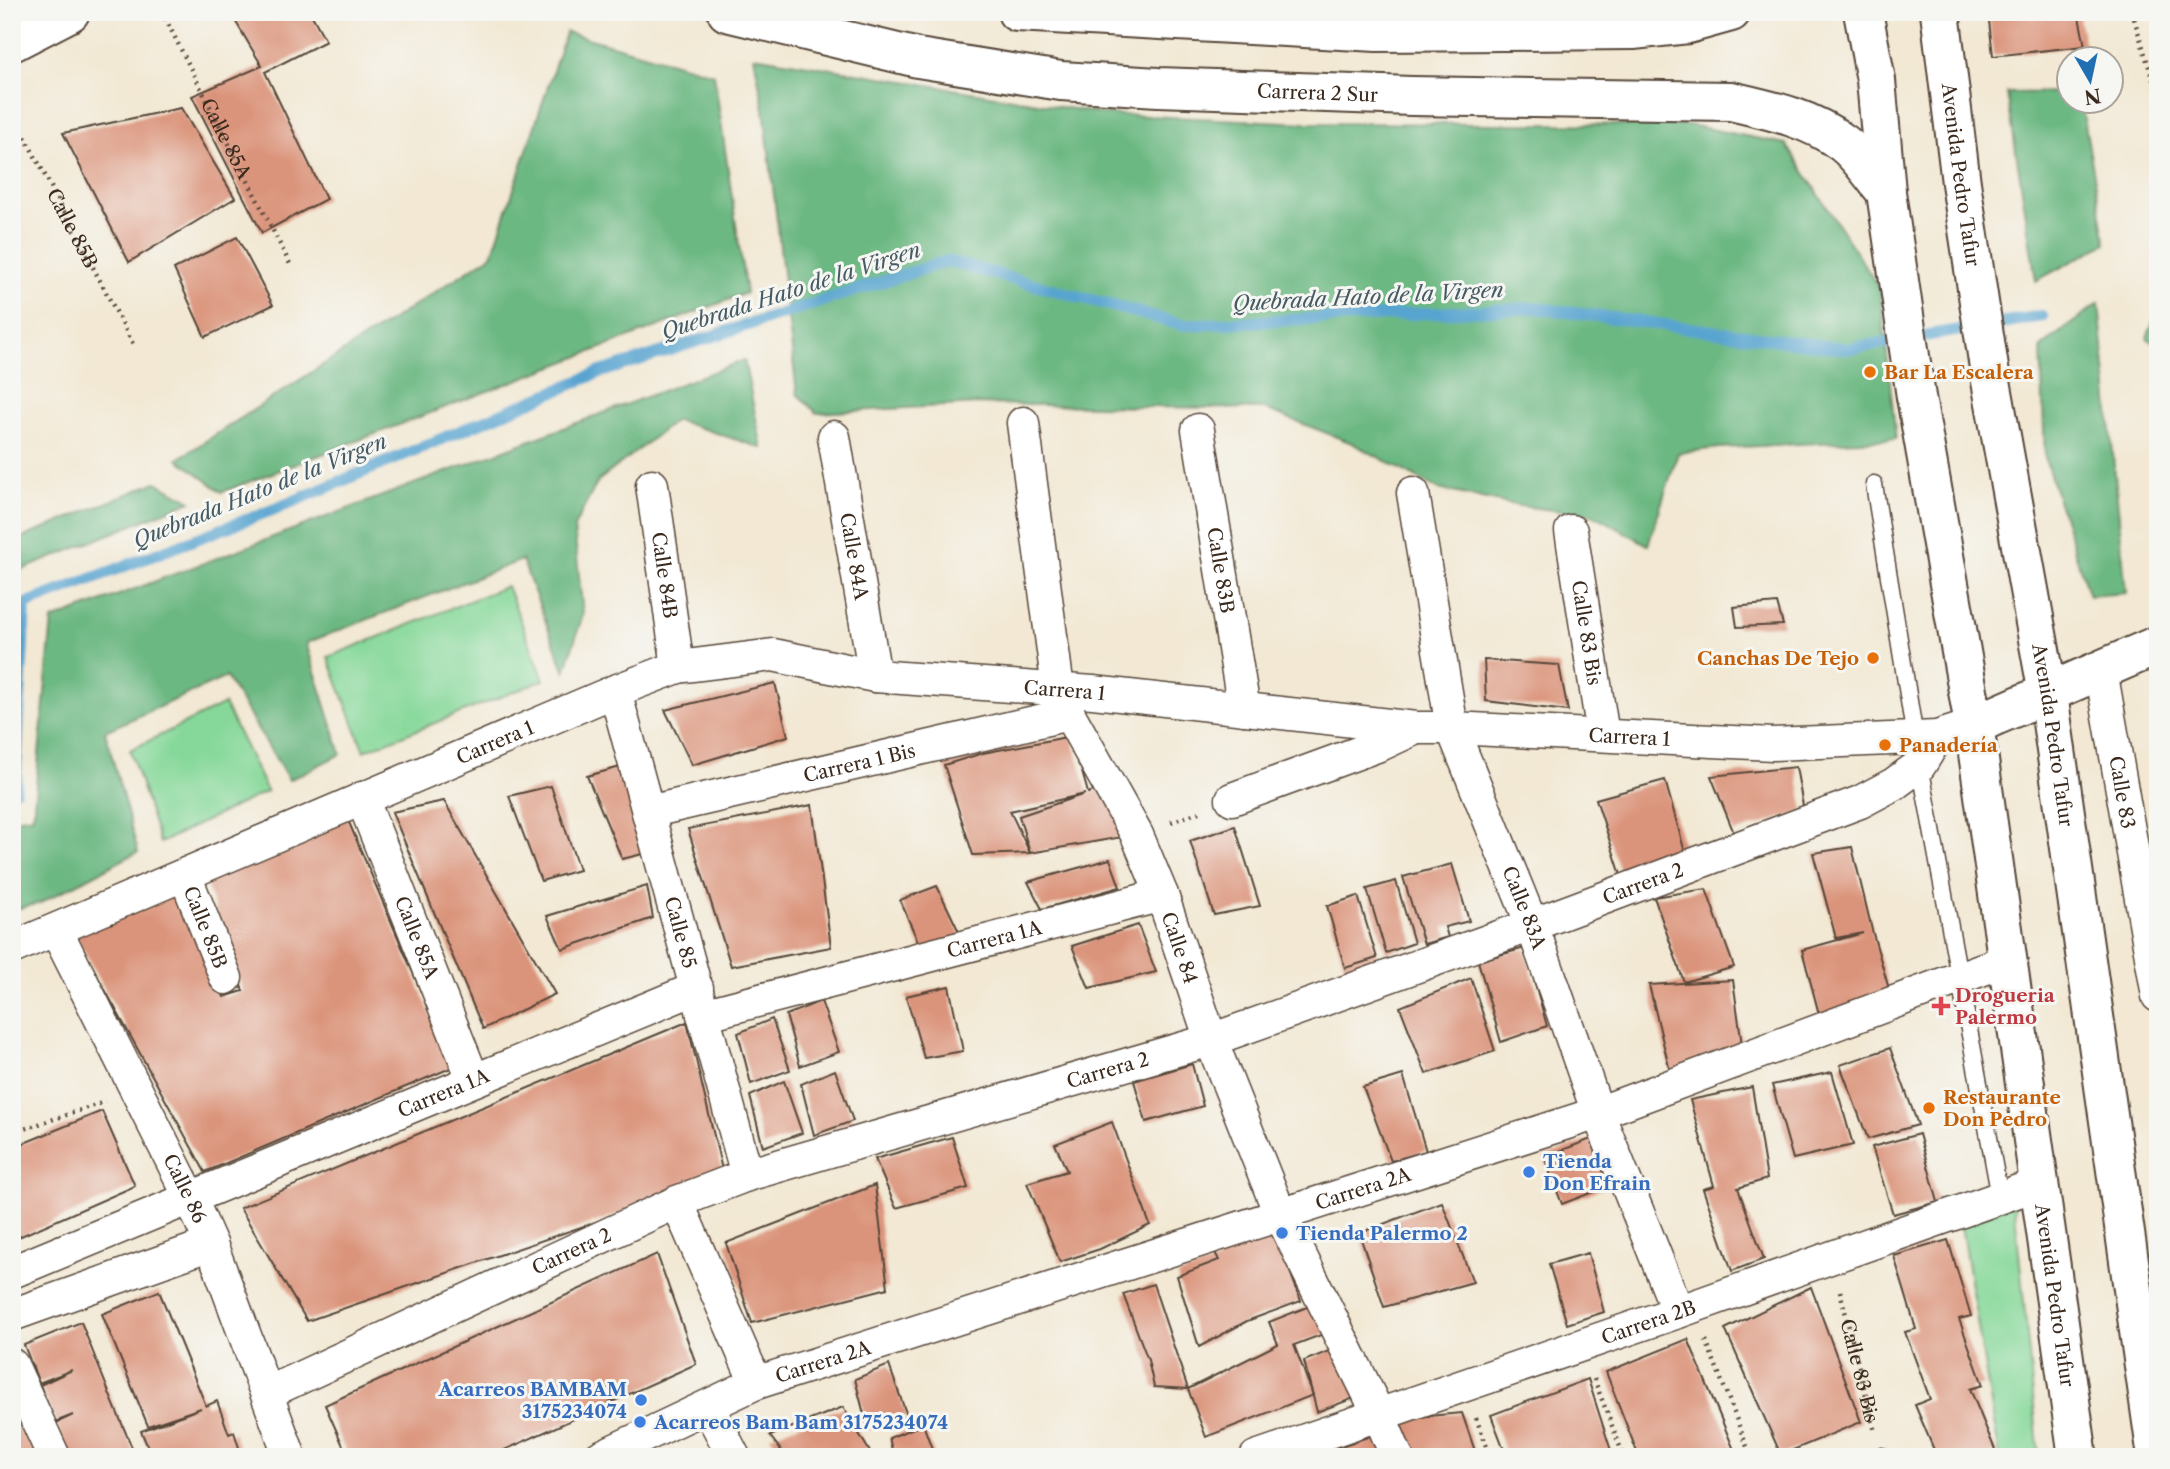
<svg xmlns="http://www.w3.org/2000/svg" width="2170" height="1469" font-family="'Libre Caslon Text',serif">
<style>
.green{fill:#86d89a;stroke:#60815c;stroke-width:2}
.forest{fill:#6cb882;stroke:#547150;stroke-width:2}
.lines{fill:none;stroke-linecap:round;stroke-linejoin:round}
.stream{stroke:#58a4d0;stroke-width:12}
.building{fill:#db947c;fill-rule:evenodd}
.service-casing{stroke:#564639;stroke-width:19}
.minor-casing{stroke:#564639;stroke-width:35}
.tertiary-casing{stroke:#564639;stroke-width:42}
.secondary-casing{stroke:#564639;stroke-width:42}
.path{stroke:#564639;stroke-width:4.5;stroke-dasharray:2 5;stroke-linecap:butt}
.service{stroke:#fff;stroke-width:16}
.minor{stroke:#fff;stroke-width:32}
.tertiary{stroke:#fff;stroke-width:38}
.secondary{stroke:#fff;stroke-width:38}
.food-dot{fill:#e8710a;stroke:#f6f6f2;stroke-width:2.5}
.health-dot{fill:#e0444e;stroke:#f6f6f2;stroke-width:2.5}
.shop-dot{fill:#3f7fe0;stroke:#f6f6f2;stroke-width:2.5}
.labels{text-anchor:middle;stroke-width:6;stroke-linejoin:round;paint-order:stroke}
.street-label{font-size:19px;fill:#3b2a1e;stroke:#f6f6f2}
.food-label{font-size:19px;font-weight:bold;fill:#c56008;stroke:#f6f6f2;text-anchor:start}
.health-label{font-size:19px;font-weight:bold;fill:#be3a42;stroke:#f6f6f2;text-anchor:start}
.shop-label{font-size:19px;font-weight:bold;fill:#366cbe;stroke:#f6f6f2;text-anchor:start}
.water-label{font-size:21px;font-style:italic;fill:#475b65;stroke:#f6f6f2}
</style>
<rect width="100%" height="100%" fill="#f6f6f2"/>
<filter id="ink" filterUnits="userSpaceOnUse"><feTurbulence type="fractalNoise" baseFrequency=".0143" numOctaves="2"/><feDisplacementMap in="SourceGraphic" scale="14" xChannelSelector="R" yChannelSelector="G"/><feConvolveMatrix kernelMatrix="1 2 1 2 8 2 1 2 1" color-interpolation-filters="sRGB"/></filter>
<filter id="wash" filterUnits="userSpaceOnUse"><feTurbulence type="fractalNoise" baseFrequency=".00686" numOctaves="4" result="noise"/><feDisplacementMap in="SourceGraphic" scale="28" xChannelSelector="R" yChannelSelector="G"/><feGaussianBlur stdDeviation="1.57" result="paint"/><feColorMatrix in="noise" values="0 0 0 0 0 0 0 0 0 0 0 0 0 0 0 0 0 1.4 0 .05"/><feComposite in="paint" operator="in"/></filter>
<g filter="url(#wash)">
<rect width="100%" height="100%" fill="#f2e8d3"/>
<g class="green">
<path d="M507,586L544,680L364,751L328,657Z"/>
<path d="M224,704L267,791L160,843L130,750Z"/>
<path d="M2014,1202L2039,1457H2000L1961,1226Z"/>
</g>
<g class="forest">
<path d="M566,32L714,74L746,293L222,492L178,459L492,255Z"/>
<path d="M754,56L1103,114L1309,123L1689,125L1786,144L1880,289L1896,439L1719,448L1678,453L1648,545L1594,515L1520,506L1438,489L1352,443L1265,409L979,404L817,413L797,394L764,109Z"/>
<path d="M2068,92V102H2081L2106,243L2036,281L2007,93Z"/>
<path d="M2099,303L2126,593L2089,596L2045,459L2041,347Z"/>
<path d="M2158,308V347L2147,338Z"/>
<path d="M744,360L762,448L676,420L598,481L574,527L583,614L565,672L522,560L306,643L341,754L289,780L226,677L105,731L138,852L40,903L12,910V819L33,816L52,620Z"/>
<path d="M156,482L191,501L12,574V542Z"/>
</g>
<g class="lines">
<path class="stream" d="M12,791L15,790L25,604L280,507L598,373L947,261L1183,325L1536,308L1847,349L2042,316"/>
</g>
<g id="blocks">
<g class="building">
<path d="M230,12H310L326,41L265,72L326,199L262,233L192,96L262,66Z"/>
<path d="M1988,12H2078L2085,46L1993,56Z"/>
<path d="M181,108L235,198L129,262L63,133Z"/>
<path d="M237,237L273,305L205,337L174,269Z"/>
<path d="M1777,603L1783,625L1737,627L1734,607Z"/>
<path d="M1484,660L1559,665L1568,711L1486,701Z"/>
<path d="M775,683L788,736L692,765L665,710Z"/>
<path d="M1072,736L1088,793L1108,786L1128,836L1030,853L973,855L944,765L983,753ZM1085,794L1019,816L1030,853L1010,811Z"/>
<path d="M628,765L655,851L622,859L587,776Z"/>
<path d="M1796,767L1804,811L1734,833L1711,776Z"/>
<path d="M1665,780L1686,856L1621,875L1596,799Z"/>
<path d="M551,786L579,870L541,881L509,796Z"/>
<path d="M444,801L555,994L483,1029L392,812Z"/>
<path d="M812,805L831,947L731,966L688,829Z"/>
<path d="M345,813L453,1067L205,1172L75,935L180,888L224,997L243,991L204,878Z"/>
<path d="M1235,826L1260,906L1214,915L1190,841Z"/>
<path d="M1852,847L1872,930L1891,996L1820,1018L1802,950L1863,933L1836,938L1813,853Z"/>
<path d="M1110,859L1120,887L1042,909L1028,882Z"/>
<path d="M1452,864L1469,921L1445,927L1448,937L1424,944L1403,877Z"/>
<path d="M1396,881L1414,943L1386,953L1367,889Z"/>
<path d="M647,886L653,918L562,949L547,916Z"/>
<path d="M937,886L963,940L922,951L900,900Z"/>
<path d="M1706,889L1734,967L1684,982L1654,897Z"/>
<path d="M1358,896L1377,958L1345,968L1327,906Z"/>
<path d="M1138,925L1156,972L1089,988L1072,946Z"/>
<path d="M1525,948L1547,1026L1501,1042L1478,961Z"/>
<path d="M1471,978L1495,1051L1426,1074L1400,1007Z"/>
<path d="M1733,980L1742,1045L1670,1071L1649,985Z"/>
<path d="M949,986L963,1051L924,1058L906,996Z"/>
<path d="M821,1001L839,1052L800,1066L786,1015Z"/>
<path d="M772,1019L790,1070L751,1084L738,1033Z"/>
<path d="M687,1022L724,1178L307,1321L240,1208Z"/>
<path d="M1890,1048L1918,1125L1868,1139L1840,1065Z"/>
<path d="M1192,1064L1203,1106L1146,1122L1134,1081Z"/>
<path d="M835,1070L853,1121L814,1135L801,1084Z"/>
<path d="M1832,1072L1853,1145L1793,1159L1772,1085Z"/>
<path d="M1403,1075L1426,1151L1391,1161L1363,1087Z"/>
<path d="M784,1081L802,1133L763,1147L750,1096Z"/>
<path d="M1752,1087L1767,1179L1738,1188L1764,1259L1732,1271L1703,1189L1714,1186L1690,1100Z"/>
<path d="M102,1111L135,1186L12,1240V1148Z"/>
<path d="M1112,1122L1150,1225L1100,1249L1060,1262L1027,1183L1067,1171L1055,1144Z"/>
<path d="M1919,1134L1938,1202L1893,1214L1872,1147Z"/>
<path d="M952,1137L968,1188L896,1208L875,1159Z"/>
<path d="M1591,1139L1609,1186L1562,1204L1544,1157Z"/>
<path d="M875,1185L888,1288L752,1323L726,1243Z"/>
<path d="M1442,1202L1473,1282L1384,1307L1359,1233Z"/>
<path d="M1271,1221L1301,1301L1247,1321L1199,1347L1177,1276L1219,1260L1213,1249Z"/>
<path d="M1948,1240L1971,1316L1959,1319L1983,1385L1970,1389L1996,1452L1985,1457H1937L1915,1405L1930,1399L1905,1332L1916,1329L1894,1256Z"/>
<path d="M1588,1253L1604,1312L1567,1324L1549,1264Z"/>
<path d="M657,1254L696,1364L489,1457H348L325,1405Z"/>
<path d="M1153,1284L1188,1389L1278,1344L1269,1322L1317,1303L1329,1332L1294,1345L1313,1395L1206,1437L1188,1389L1154,1387L1148,1360L1123,1294Z"/>
<path d="M1811,1287L1861,1422L1781,1455L1725,1329Z"/>
<path d="M159,1291L206,1406L217,1401L229,1434L234,1432L242,1457H152L141,1431L201,1408L148,1426L102,1314Z"/>
<path d="M81,1322L112,1400L136,1457H69L56,1423L73,1415L55,1422L40,1385L72,1370L39,1383L24,1345Z"/>
<path d="M1688,1339L1737,1457H1639L1606,1372Z"/>
<path d="M1339,1347L1357,1397L1317,1412L1304,1361Z"/>
<path d="M889,1365L907,1416L868,1430L855,1379Z"/>
<path d="M1588,1379L1613,1457H1507L1491,1415Z"/>
<path d="M19,1401L45,1457H12V1404Z"/>
<path d="M843,1407L873,1457H786L770,1436Z"/>
<path d="M1462,1413L1477,1457H1409L1394,1419Z"/>
<path d="M923,1424L935,1457H894L889,1438Z"/>
<path d="M1382,1432L1389,1457H1312V1456Z"/>
</g>
</g>
</g>
<g filter="url(#ink)">
<use href="#blocks" fill-opacity="0" stroke="#564639" stroke-width="2"/>
<g class="lines">
<g class="service-casing">
<g id="service">
<path d="M1874,484L1915,738L2000,1197"/>
<path d="M1881,1457L1882,1456"/>
</g>
</g>
<g class="minor-casing">
<g id="minor">
<path id="s4" d="M1023,423L1058,689L1069,714L1137,835L1162,895L1211,1040L1280,1214L1379,1415L1397,1457"/>
<path id="s5" d="M1198,430L1244,709"/>
<path id="s6" d="M834,437L875,676"/>
<path id="s7" d="M652,485L678,667"/>
<path id="s8" d="M1413,493L1452,728L1532,925L1598,1113L1678,1312"/>
<path id="s9" d="M1571,531L1603,735"/>
<path id="s10" d="M2101,670L2158,996"/>
<path id="s11" d="M615,691L747,1175"/>
<path id="s12" d="M362,798L473,1079"/>
<path d="M1232,799L1382,744L1414,729"/>
<path id="s13" d="M648,812L1069,714"/>
<path id="s14" d="M185,875L226,978"/>
<path id="s15" d="M56,930L191,1199L211,1244L290,1457"/>
<path id="s16" d="M12,948L615,691L678,667L773,655L875,676L1093,692L1416,728H1452L1773,744L1937,737L1974,725"/>
<path id="s17" d="M703,1015L1162,895"/>
<path d="M677,1202L756,1383"/>
<path id="s18" d="M12,1272C241,1179 468,1081 697,988"/>
<path d="M12,1315L211,1244"/>
<path d="M12,1365L54,1457"/>
<path id="s19" d="M267,1393L677,1202L747,1175L1211,1040L1532,925L1860,802L1894,784L1920,765L1937,737"/>
<path d="M708,1407L734,1457"/>
<path id="s20" d="M600,1457L756,1383L1598,1113L2007,960"/>
<path id="s21" d="M1256,1457L1678,1312L2038,1184"/>
</g>
</g>
<g class="tertiary-casing">
<g id="tertiary">
<path id="s22" d="M727,12L918,58L1061,81L1158,87L1412,96L1731,101C1770,110 1810,118 1843,143C1859,155 1872,176 1886,192"/>
<path d="M1017,12L1377,32L1633,30L1688,24L1731,12"/>
<path d="M12,42L70,12"/>
<path d="M1974,725L2158,645"/>
</g>
</g>
<g class="secondary-casing">
<g id="secondary">
<path id="s23" d="M1863,12L1876,80L1886,192L1916,397L1974,725L2078,1457"/>
<path id="s24" d="M1940,12L1961,183L1991,381L2048,694L2157,1457"/>
</g>
</g>
<g class="path">
<path id="s1" d="M162,12L290,264"/>
<path d="M2132,12L2158,96"/>
<path id="s2" d="M12,112L133,344"/>
<path d="M1171,822L1199,812"/>
<path d="M12,1133L105,1102"/>
<path id="s3" d="M1840,1291L1875,1432"/>
<path d="M1706,1340L1751,1457"/>
<path d="M1594,1379L1624,1457"/>
<path d="M1476,1418L1491,1457"/>
</g>
<use href="#service" class="service"/>
<use href="#minor" class="minor"/>
<use href="#tertiary" class="tertiary"/>
<use href="#secondary" class="secondary"/>
</g>
</g>
<g class="food-dot">
<circle cx="1870" cy="372" r="7"/>
<circle cx="1873" cy="658" r="7"/>
<circle cx="1885" cy="745" r="7"/>
<circle cx="1929" cy="1108" r="7"/>
</g>
<path class="health-dot" d="M1937.5 995.5h7v7h7v7h-7v7h-7v-7h-7v-7h7z"/>
<g class="shop-dot">
<circle cx="1529" cy="1172" r="7"/>
<circle cx="1282" cy="1233" r="7"/>
<circle cx="641" cy="1400" r="7"/>
<circle cx="640" cy="1422" r="7"/>
</g>
<g class="labels">
<g class="street-label">
<text dy="7" stroke="none"><textPath href="#s22" startOffset="598">Carrera 2 Sur</textPath></text>
<text dy="7" stroke="none"><textPath href="#s1" startOffset="142">Calle 85A</textPath></text>
<text dy="7" stroke="none"><textPath href="#s24" startOffset="164">Avenida Pedro Tafur</textPath></text>
<text dy="7" stroke="none"><textPath href="#s2" startOffset="131">Calle 85B</textPath></text>
<text dy="7" stroke="none"><textPath href="#s6" startOffset="121">Calle 84A</textPath></text>
<text dy="7" stroke="none"><textPath href="#s5" startOffset="142">Calle 83B</textPath></text>
<text dy="7" stroke="none"><textPath href="#s7" startOffset="91">Calle 84B</textPath></text>
<text dy="7" stroke="none"><textPath href="#s9" startOffset="103">Calle 83 Bis</textPath></text>
<text dy="7" stroke="none"><textPath href="#s16" startOffset="1113">Carrera 1</textPath></text>
<text dy="7" stroke="none"><textPath href="#s24" startOffset="732">Avenida Pedro Tafur</textPath></text>
<text dy="7" stroke="none"><textPath href="#s16" startOffset="1680">Carrera 1</textPath></text>
<text dy="7" stroke="none"><textPath href="#s16" startOffset="525">Carrera 1</textPath></text>
<text dy="7" stroke="none"><textPath href="#s13" startOffset="217">Carrera 1 Bis</textPath></text>
<text dy="7" stroke="none"><textPath href="#s10" startOffset="124">Calle 83</textPath></text>
<text dy="7" stroke="none"><textPath href="#s19" startOffset="1470">Carrera 2</textPath></text>
<text dy="7" stroke="none"><textPath href="#s8" startOffset="432">Calle 83A</textPath></text>
<text dy="7" stroke="none"><textPath href="#s14" startOffset="56">Calle 85B</textPath></text>
<text dy="7" stroke="none"><textPath href="#s11" startOffset="250">Calle 85</textPath></text>
<text dy="7" stroke="none"><textPath href="#s12" startOffset="150">Calle 85A</textPath></text>
<text dy="7" stroke="none"><textPath href="#s17" startOffset="301">Carrera 1A</textPath></text>
<text dy="7" stroke="none"><textPath href="#s4" startOffset="555">Calle 84</textPath></text>
<text dy="7" stroke="none"><textPath href="#s19" startOffset="903">Carrera 2</textPath></text>
<text dy="7" stroke="none"><textPath href="#s18" startOffset="467">Carrera 1A</textPath></text>
<text dy="7" stroke="none"><textPath href="#s20" startOffset="810">Carrera 2A</textPath></text>
<text dy="7" stroke="none"><textPath href="#s15" startOffset="289">Calle 86</textPath></text>
<text dy="7" stroke="none"><textPath href="#s19" startOffset="336">Carrera 2</textPath></text>
<text dy="7" stroke="none"><textPath href="#s23" startOffset="1298">Avenida Pedro Tafur</textPath></text>
<text dy="7" stroke="none"><textPath href="#s21" startOffset="415">Carrera 2B</textPath></text>
<text dy="7" stroke="none"><textPath href="#s20" startOffset="243">Carrera 2A</textPath></text>
<text dy="7" stroke="none"><textPath href="#s3" startOffset="82">Calle 83 Bis</textPath></text>
</g>
<g class="food-label">
<text x="1884" y="379">Bar La Escalera</text>
<text x="1859" y="665" text-anchor="end">Canchas De Tejo</text>
<text x="1899" y="752">Panadería</text>
<text x="1943" y="1104">Restaurante<tspan x="1943" dy="22">Don Pedro</tspan></text>
</g>
<g class="health-label">
<text x="1955" y="1002">Drogueria<tspan x="1955" dy="22">Palermo</tspan></text>
</g>
<g class="shop-label">
<text x="1543" y="1168">Tienda<tspan x="1543" dy="22">Don Efrain</tspan></text>
<text x="1296" y="1240">Tienda Palermo 2</text>
<text x="627" y="1396" text-anchor="end">Acarreos BAMBAM<tspan x="627" dy="22">3175234074</tspan></text>
<text x="654" y="1429">Acarreos Bam Bam 3175234074</text>
</g>
<g class="water-label">
<text transform="translate(791 291) rotate(-18)" y="7">Quebrada Hato de la Virgen</text>
<text transform="translate(1368 297) rotate(-3)" y="7">Quebrada Hato de la Virgen</text>
<text transform="translate(260 491) rotate(-22)" y="7">Quebrada Hato de la Virgen</text>
</g>
</g>
<rect width="2170" height="1469" fill="none" stroke="#f6f6f2" stroke-width="42"/>
<g transform="translate(2090 80) rotate(171)"><circle r="33" fill="#f6f6f2" stroke="#aba49d" stroke-width="2"/>
<path d="M0-5L12 26L0 18L-12 26Z" fill="#1f6fb2"/>
<text y="-10" font-size="19" font-weight="bold" text-anchor="middle" fill="#3b2a1e">N</text>
</g>
</svg>
